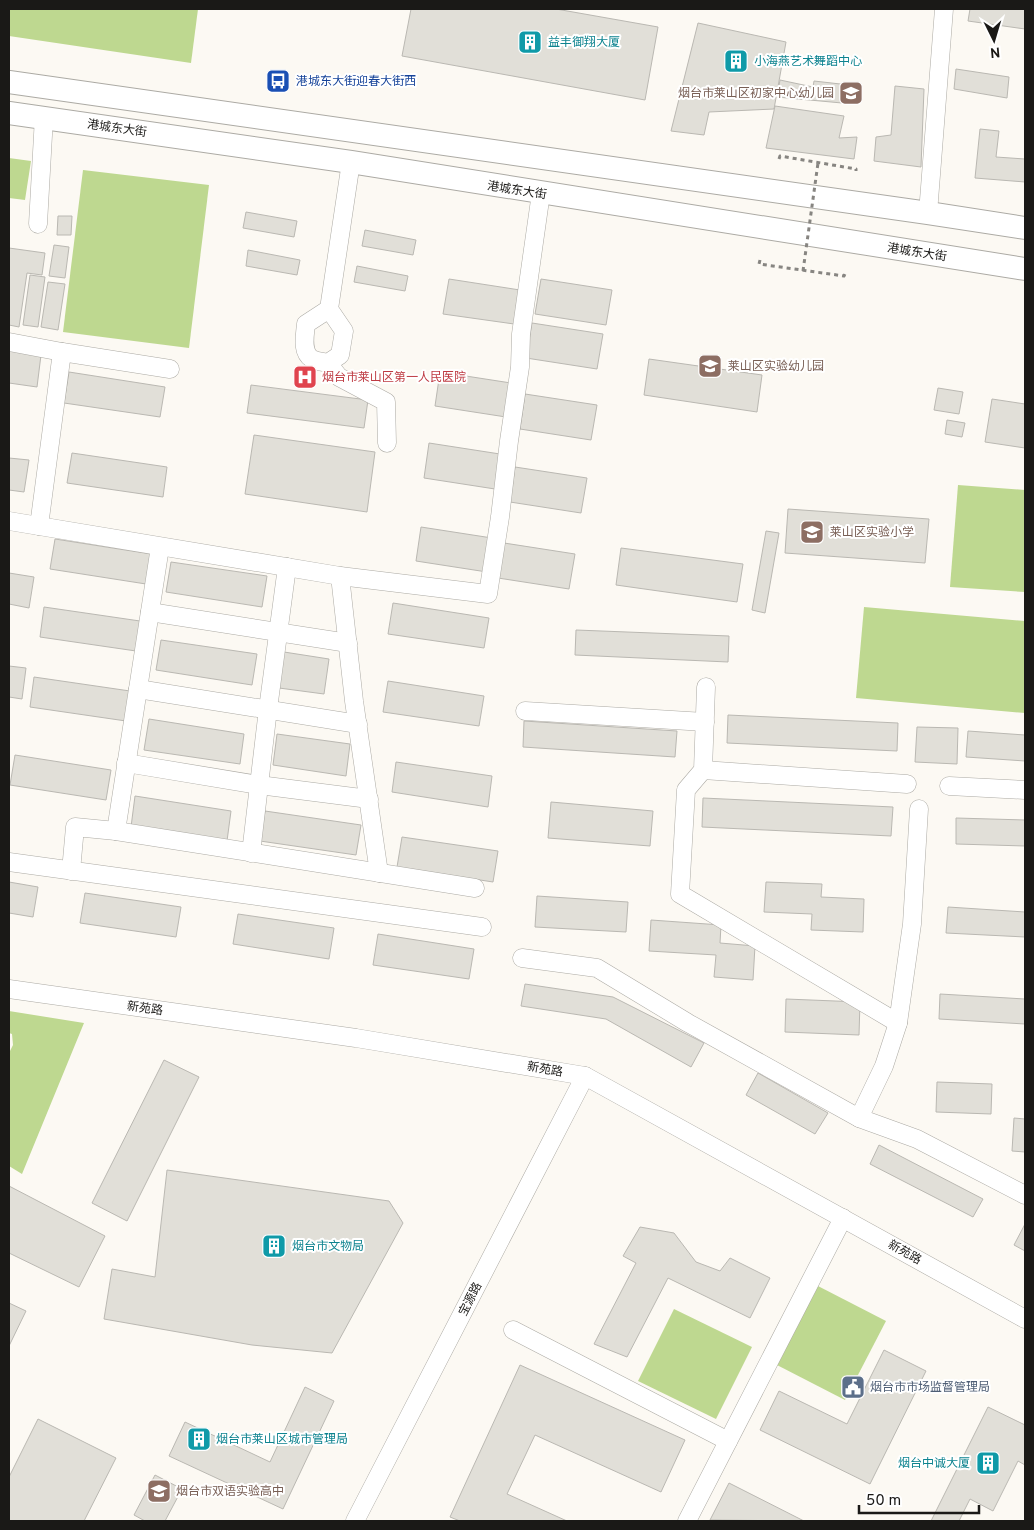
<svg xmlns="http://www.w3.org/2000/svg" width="1034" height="1530" font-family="Overpass,'Noto Sans SC',sans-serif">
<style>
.green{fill:#bed890}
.building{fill:#e1dfd8;stroke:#bab8b2}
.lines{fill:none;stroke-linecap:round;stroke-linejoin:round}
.minor-casing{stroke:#acaaa4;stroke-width:19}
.major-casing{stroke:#acaaa4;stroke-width:24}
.path{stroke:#878581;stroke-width:3;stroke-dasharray:4 4;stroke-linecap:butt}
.minor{stroke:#fff;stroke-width:18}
.major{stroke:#fff;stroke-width:22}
.path-bridge{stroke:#878581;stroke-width:3;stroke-dasharray:4 4;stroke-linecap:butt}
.labels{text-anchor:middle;stroke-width:4;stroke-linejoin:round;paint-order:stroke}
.culture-label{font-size:12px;fill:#0d838f;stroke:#fff;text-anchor:start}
.transit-label{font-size:12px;fill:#164399;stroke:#fff;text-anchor:start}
.education-label{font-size:12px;fill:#785e54;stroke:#fff;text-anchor:start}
.street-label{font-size:12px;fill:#1a1917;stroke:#fff}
.health-label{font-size:12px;fill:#be3a42;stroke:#fff;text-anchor:start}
.service-label{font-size:12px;fill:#4e5e75;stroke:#fff;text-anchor:start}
</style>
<rect width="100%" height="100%" fill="#fcf9f3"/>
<g class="green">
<path d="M9,9H198L191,63L9,36Z"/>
<path d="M9,158L31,161L25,200L9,198Z"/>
<path d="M83,170L209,185L189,348L63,332Z"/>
<path d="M958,485L1025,490V592L950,587Z"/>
<path d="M864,607L1025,621V713L856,698Z"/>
<path d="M9,1011L84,1023L22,1174L9,1166V1053L13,1045L12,1034L9,1033Z"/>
<path d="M816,1285L886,1321L845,1400L775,1364Z"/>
<path d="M674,1309L752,1347L716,1419L638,1381Z"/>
</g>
<g class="building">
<path d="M411,9H556L658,27L645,100L402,56Z"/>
<path d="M970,9H1025V29L968,21Z"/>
<path d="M698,23L786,42L774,109L709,112L704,135L671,131Z"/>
<path d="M956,69L1009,77L1007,98L954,89Z"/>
<path d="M780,80L813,87L814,81L849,85L842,103L777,97Z"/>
<path d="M895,86L924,89L921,167L874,161L876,137L891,135Z"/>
<path d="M775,106L844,116L839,138L857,137L854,159L766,148Z"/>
<path d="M980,129L999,131L996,157L1025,159V182L975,178Z"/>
<path d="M246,212L297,221L294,237L243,228Z"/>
<path d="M58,216H72L71,235H57Z"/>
<path d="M365,230L416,240L413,255L362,246Z"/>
<path d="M54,245L69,247L65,278L49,276Z"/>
<path d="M9,248L45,253L42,275L27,273L19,327L9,325Z"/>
<path d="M248,250L300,260L297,275L246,266Z"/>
<path d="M357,266L408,276L405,291L354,282Z"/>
<path d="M30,275L45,277L38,327L23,325Z"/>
<path d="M449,279L520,290L514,324L443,314Z"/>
<path d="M541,279L612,290L606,325L535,314Z"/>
<path d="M48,282L65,284L58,330L41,327Z"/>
<path d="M532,323L603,334L597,369L526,358Z"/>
<path d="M9,350L41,355L37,387L9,383Z"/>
<path d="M649,359L762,375L757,412L644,395Z"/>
<path d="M69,372L165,387L160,417L64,403Z"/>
<path d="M440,372L511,383L506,417L435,406Z"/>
<path d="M251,385L368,400L364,428L247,413Z"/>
<path d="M938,388L963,392L959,414L934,410Z"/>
<path d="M525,394L597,405L591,440L520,429Z"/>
<path d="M992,399L1025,404V448L985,442Z"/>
<path d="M947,420L965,423L962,437L945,434Z"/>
<path d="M254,435L375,452L367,512L245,494Z"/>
<path d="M429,443L500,454L495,489L424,478Z"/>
<path d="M72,453L167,467L163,497L67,483Z"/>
<path d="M9,458L29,460L24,492L9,490Z"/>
<path d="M515,467L587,478L581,513L510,502Z"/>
<path d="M788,509L929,519L925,563L785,553Z"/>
<path d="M421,527L492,538L487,572L416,561Z"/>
<path d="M766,531L779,533L765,613L752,610Z"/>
<path d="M55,539L151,554L146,584L50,569Z"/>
<path d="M504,543L575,554L569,589L498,578Z"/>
<path d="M621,548L743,564L737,602L616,585Z"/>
<path d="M171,562L267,576L262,607L166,592Z"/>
<path d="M9,573L34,577L29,608L9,604Z"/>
<path d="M393,603L489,618L484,648L388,634Z"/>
<path d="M44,607L140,621L136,651L40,637Z"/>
<path d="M576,630L729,636L728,662L575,655Z"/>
<path d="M161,640L257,654L252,685L156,670Z"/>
<path d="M284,652L329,659L324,694L279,688Z"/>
<path d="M9,666L26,668L22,699L9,697Z"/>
<path d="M34,677L130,691L126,721L30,707Z"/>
<path d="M388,681L484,696L479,726L383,712Z"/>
<path d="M728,715L898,723L897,751L727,743Z"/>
<path d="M149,719L244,734L240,764L144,750Z"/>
<path d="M524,721L677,731L675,757L523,747Z"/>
<path d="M917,727L958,728L957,764L915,762Z"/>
<path d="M968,731L1025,735V761L966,757Z"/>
<path d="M277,734L350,744L346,776L273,765Z"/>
<path d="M15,755L111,770L106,800L10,785Z"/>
<path d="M396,762L492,776L488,807L392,792Z"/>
<path d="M135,796L231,811L227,841L131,827Z"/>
<path d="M703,798L893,807L891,836L702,827Z"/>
<path d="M551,802L653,811L650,846L548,838Z"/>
<path d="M265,811L361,825L356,855L260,841Z"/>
<path d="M956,818L1025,820V846L956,844Z"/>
<path d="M402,837L498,851L493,882L397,867Z"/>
<path d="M9,882L38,887L33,917L9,913Z"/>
<path d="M766,882L822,884L821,897L864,899L863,932L811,930L812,914L764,912Z"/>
<path d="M85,893L181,907L176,937L80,923Z"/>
<path d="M537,896L628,902L626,932L535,927Z"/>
<path d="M948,907L1025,912V937L946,933Z"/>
<path d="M238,914L334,928L329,959L233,944Z"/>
<path d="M651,920L721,925L720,943L755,946L753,980L714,977L716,955L649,951Z"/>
<path d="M378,934L474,949L469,979L373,965Z"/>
<path d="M525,984L613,997L704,1043L691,1067L606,1019L521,1006Z"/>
<path d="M940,994L1025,999V1024L939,1019Z"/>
<path d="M786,999L860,1002L859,1035L785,1032Z"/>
<path d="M164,1060L199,1077L127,1221L92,1203Z"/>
<path d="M758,1073L828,1113L815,1134L746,1095Z"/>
<path d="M937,1082L992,1084L991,1114L936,1112Z"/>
<path d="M1014,1118L1025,1119V1152L1012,1151Z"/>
<path d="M879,1145L983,1199L973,1217L870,1164Z"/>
<path d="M167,1170L389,1201L403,1223L332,1353L252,1345L104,1319L112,1269L155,1277Z"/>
<path d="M9,1186L105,1236L79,1287L9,1253Z"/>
<path d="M1025,1224V1251L1014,1245Z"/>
<path d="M640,1227L674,1233L696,1262L720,1271L730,1258L770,1278L750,1318L668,1278L627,1357L594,1344L636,1263L623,1256Z"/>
<path d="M9,1303L26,1311L9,1346Z"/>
<path d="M884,1350L926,1371L870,1484L760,1430L779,1391L847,1424Z"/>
<path d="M520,1365L685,1440L661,1492L535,1435L507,1494L567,1521H460L450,1517Z"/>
<path d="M305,1387L334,1401L283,1509L169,1456L185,1422L270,1462Z"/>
<path d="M988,1407L1025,1425V1465L1018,1461L993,1511L970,1499L959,1521H931Z"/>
<path d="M38,1419L116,1458L84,1521H9V1477Z"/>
<path d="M155,1475L182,1489L165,1521H145L134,1515Z"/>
<path d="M729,1483L804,1521L710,1520Z"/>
</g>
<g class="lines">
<g class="minor-casing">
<g id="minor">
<path d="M928,213L944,9"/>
<path d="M38,224L44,117"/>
<path d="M329,309L306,324C305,335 301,352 312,359C316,361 323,362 328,363L340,355L344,331L329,309L351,162"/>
<path d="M9,342L62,352"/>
<path d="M328,363L339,377L386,402L387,443"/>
<path d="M9,521L340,576L488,594L500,517L509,441L520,367L521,334L541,193"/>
<path d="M39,526L62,352L170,369"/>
<path d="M340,576L354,701L379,873"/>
<path d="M150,612L348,643"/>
<path d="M706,687L703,770L686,790L680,894L898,1023"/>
<path d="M138,689L358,724"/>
<path d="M525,711L705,722"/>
<path d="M126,763L259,785L369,799"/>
<path d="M703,770L907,784"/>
<path d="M949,786L1025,790"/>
<path d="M116,831L160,547"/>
<path d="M251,853L268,709L287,567"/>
<path d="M9,862L482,927"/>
<path d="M71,871L75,827L116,831L475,888"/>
<path d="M522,958L597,968L688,1023L859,1118L917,1139L1025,1195"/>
<path d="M9,989L356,1038L585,1076L1025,1319"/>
<path d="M859,1118L884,1066L898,1023L912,924L919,809"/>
<path d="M513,1330L728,1441"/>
<path d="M355,1521L585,1076"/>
<path d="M687,1521L843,1218"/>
</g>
</g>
<g class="major-casing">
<g id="major">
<path d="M9,82L928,213L1025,228"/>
<path d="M9,113L351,162L1025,269"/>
</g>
</g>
<g class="path">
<path d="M779,159L780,156L856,169V171"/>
<path d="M760,260L759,264L844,276L845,274"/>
</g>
<use href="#minor" class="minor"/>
<use href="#major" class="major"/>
<path class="path-bridge" d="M803,271L818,163"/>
</g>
<defs>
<g id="building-square" transform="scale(1.25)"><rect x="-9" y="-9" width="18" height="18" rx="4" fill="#0f9aa8" stroke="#fff"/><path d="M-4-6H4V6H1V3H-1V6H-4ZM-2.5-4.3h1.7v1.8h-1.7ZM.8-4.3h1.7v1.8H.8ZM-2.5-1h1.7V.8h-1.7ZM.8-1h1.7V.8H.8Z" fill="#fff"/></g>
<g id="bus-square" transform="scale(1.25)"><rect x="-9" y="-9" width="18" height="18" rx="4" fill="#1a4fb4" stroke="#fff"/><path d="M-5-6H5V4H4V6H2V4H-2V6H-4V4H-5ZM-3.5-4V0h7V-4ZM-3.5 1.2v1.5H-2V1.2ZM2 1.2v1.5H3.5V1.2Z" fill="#fff"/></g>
<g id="school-square" transform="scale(1.25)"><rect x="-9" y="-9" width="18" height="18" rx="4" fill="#8d6e63" stroke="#fff"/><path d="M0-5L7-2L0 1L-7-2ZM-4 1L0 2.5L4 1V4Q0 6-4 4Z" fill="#fff"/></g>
<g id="hospital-square" transform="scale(1.25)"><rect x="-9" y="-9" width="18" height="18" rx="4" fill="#e0444e" stroke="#fff"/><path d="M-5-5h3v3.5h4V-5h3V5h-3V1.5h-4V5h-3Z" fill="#fff"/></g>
<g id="civic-square" transform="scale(1.25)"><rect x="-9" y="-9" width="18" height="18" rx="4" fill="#5c6f8a" stroke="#fff"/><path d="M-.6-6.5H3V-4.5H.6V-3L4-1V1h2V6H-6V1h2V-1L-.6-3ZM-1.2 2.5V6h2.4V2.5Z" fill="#fff"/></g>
</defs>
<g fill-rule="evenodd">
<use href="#building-square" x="530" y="42"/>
<use href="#building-square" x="736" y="61"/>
<use href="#bus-square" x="278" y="81"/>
<use href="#school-square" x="851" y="93"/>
<use href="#school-square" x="710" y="366"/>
<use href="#hospital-square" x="305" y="377"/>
<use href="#school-square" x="812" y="532"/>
<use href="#building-square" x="274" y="1246"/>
<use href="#civic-square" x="853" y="1387"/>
<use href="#building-square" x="199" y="1439"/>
<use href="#building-square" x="988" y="1463"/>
<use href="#school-square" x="159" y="1491"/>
</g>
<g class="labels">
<g class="culture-label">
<text x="548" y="46">益丰御翔大厦</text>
<text x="754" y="65">小海燕艺术舞蹈中心</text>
<text x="292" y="1250">烟台市文物局</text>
<text x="216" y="1443">烟台市莱山区城市管理局</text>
<text x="970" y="1467" text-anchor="end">烟台中诚大厦</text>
</g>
<g class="transit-label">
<text x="296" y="85">港城东大街迎春大街西</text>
</g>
<g class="education-label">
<text x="834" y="97" text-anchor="end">烟台市莱山区初家中心幼儿园</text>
<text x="728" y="370">莱山区实验幼儿园</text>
<text x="830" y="536">莱山区实验小学</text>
<text x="176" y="1495">烟台市双语实验高中</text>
</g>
<g class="street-label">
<text transform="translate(117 128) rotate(8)" y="4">港城东大街</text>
<text transform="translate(517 190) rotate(9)" y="4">港城东大街</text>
<text transform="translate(917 252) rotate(9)" y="4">港城东大街</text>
<text transform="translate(145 1008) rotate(8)" y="4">新苑路</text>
<text transform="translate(545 1069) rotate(10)" y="4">新苑路</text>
<text transform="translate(905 1252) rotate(29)" y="4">新苑路</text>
<text transform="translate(470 1299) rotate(-63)" y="4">宝源路</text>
</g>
<g class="health-label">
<text x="322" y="381">烟台市莱山区第一人民医院</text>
</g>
<g class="service-label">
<text x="870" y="1391">烟台市市场监督管理局</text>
</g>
</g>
<rect width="1034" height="1530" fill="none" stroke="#1a1917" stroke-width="20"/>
<g transform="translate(994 40) rotate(175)" stroke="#ffffff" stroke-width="4" paint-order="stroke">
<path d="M0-4L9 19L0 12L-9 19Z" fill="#1a1917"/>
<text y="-8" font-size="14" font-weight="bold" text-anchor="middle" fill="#1a1917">N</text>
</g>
<path d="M859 1505v8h120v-8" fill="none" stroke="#1a1917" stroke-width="2.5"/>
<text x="866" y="1505" font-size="15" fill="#1a1917" stroke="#ffffff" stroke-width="4" paint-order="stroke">50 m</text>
</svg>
